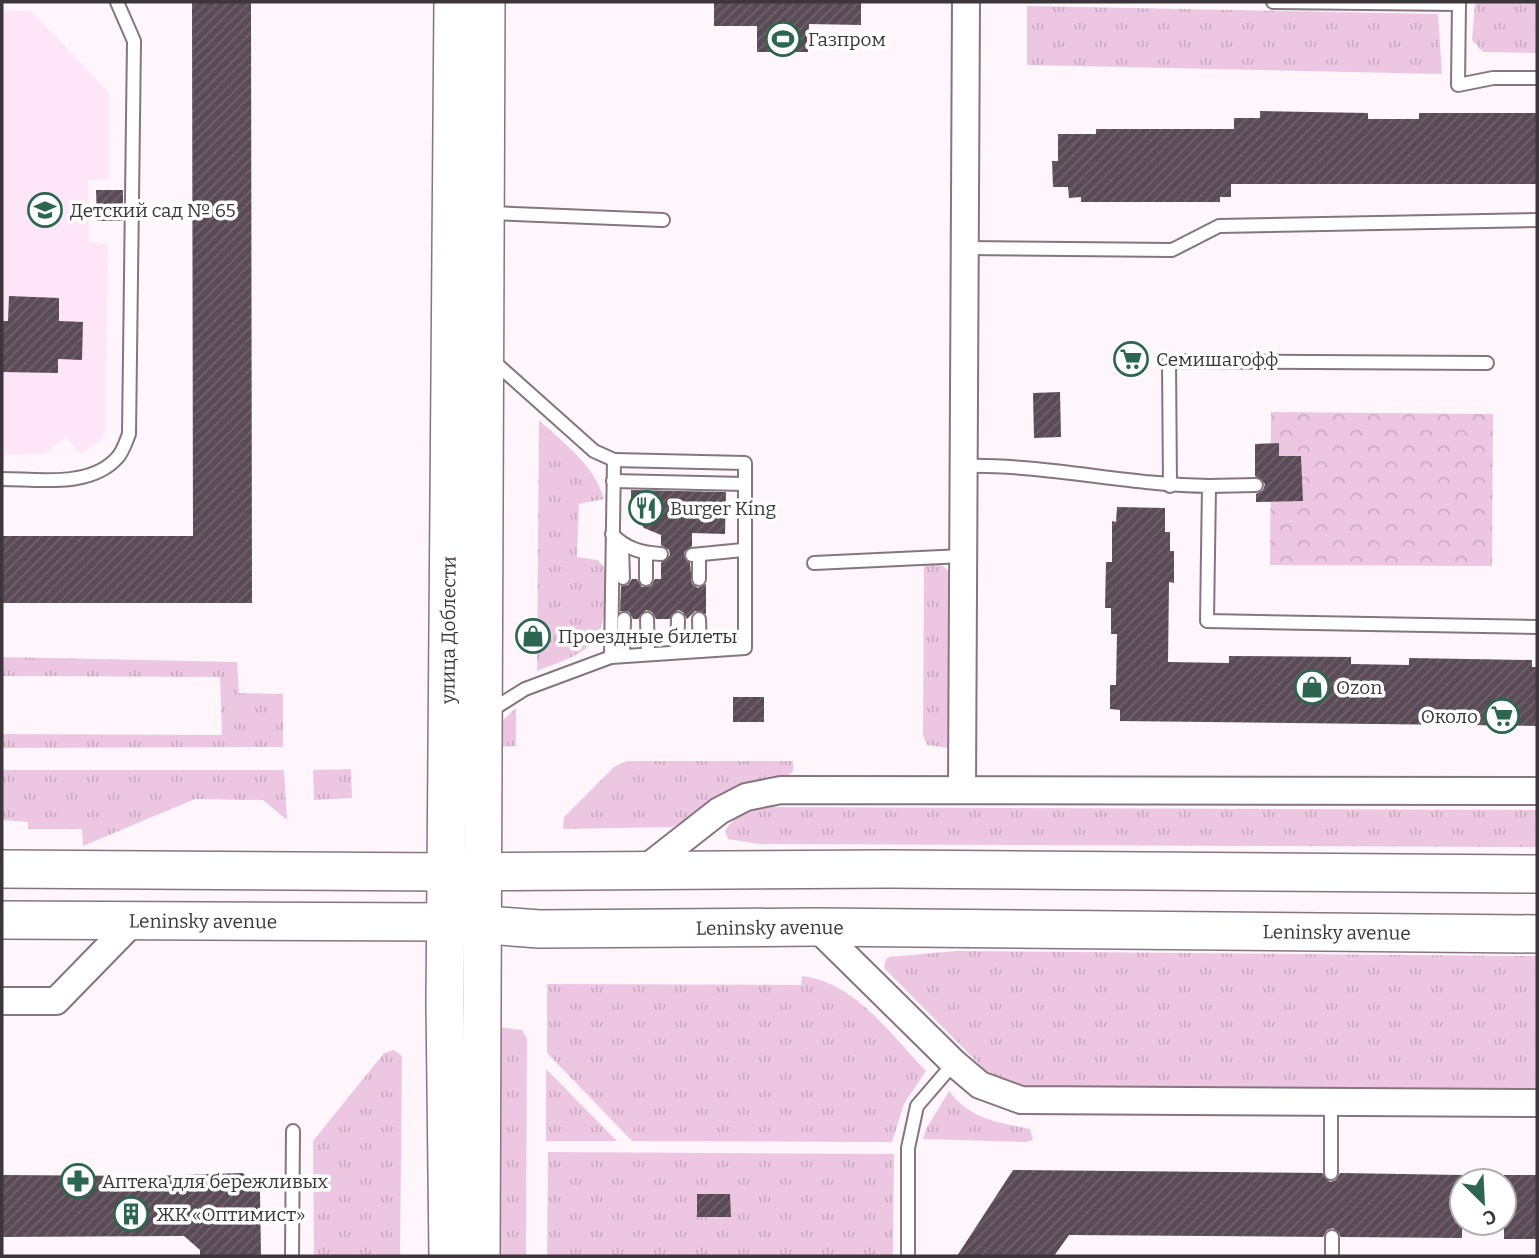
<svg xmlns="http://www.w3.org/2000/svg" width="1539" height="1258" font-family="Bitter,serif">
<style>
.built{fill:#fee5f7}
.grass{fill:url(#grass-tufts)}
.park{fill:url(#park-crowns)}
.building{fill:url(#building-hatch)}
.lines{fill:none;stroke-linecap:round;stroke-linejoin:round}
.lane-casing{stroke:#857580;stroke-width:16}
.street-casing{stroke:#857580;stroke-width:30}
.secondary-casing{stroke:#857580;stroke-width:40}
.lane{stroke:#fff;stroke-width:12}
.street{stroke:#fff;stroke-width:26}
.secondary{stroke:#fff;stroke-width:37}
.labels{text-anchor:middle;stroke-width:7;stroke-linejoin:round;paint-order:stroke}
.poi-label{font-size:19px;fill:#3c353a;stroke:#fff;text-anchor:start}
.street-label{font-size:19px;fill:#3c353a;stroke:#fff}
</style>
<defs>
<pattern id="grass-tufts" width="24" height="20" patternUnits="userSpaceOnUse" patternTransform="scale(1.75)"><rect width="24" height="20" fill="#edc7e2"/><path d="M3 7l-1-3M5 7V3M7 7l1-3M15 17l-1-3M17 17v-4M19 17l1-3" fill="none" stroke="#ccacc3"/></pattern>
<pattern id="park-crowns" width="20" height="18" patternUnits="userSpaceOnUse" patternTransform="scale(1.75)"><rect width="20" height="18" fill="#edc7e2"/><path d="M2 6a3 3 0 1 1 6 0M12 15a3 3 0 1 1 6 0" fill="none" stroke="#ccacc3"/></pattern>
<pattern id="building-hatch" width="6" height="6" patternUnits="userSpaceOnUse" patternTransform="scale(1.75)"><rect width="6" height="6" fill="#5a4b56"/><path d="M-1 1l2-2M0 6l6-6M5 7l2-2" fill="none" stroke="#6f636c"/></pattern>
</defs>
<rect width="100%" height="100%" fill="#fef6fb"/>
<path class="built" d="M2,10L31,11L109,93V179L88,180L89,241L108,245L105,428L103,438L81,454L66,437L44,454L2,455Z"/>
<g class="grass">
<path d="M1475,2H1537V53L1483,52L1472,40Z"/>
<path d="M1027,6L1438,14L1442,74L1027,65Z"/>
<path d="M539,420C564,444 594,464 604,499L579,504L577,557L597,560L605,567C605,639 607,646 537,671Z"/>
<path d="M924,564L942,565L949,572L948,748L927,745L923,735Z"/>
<path d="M2,657L237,662L239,693L283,694V747L2,748V734L222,735L220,677L2,676Z"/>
<path d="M516,708V746L498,747L503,720Z"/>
<path d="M627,761H793V771L786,778L735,786L689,819L672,827L563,829L564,817L614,767Z"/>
<path d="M351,769L352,798L314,800L313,770Z"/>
<path d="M2,770H284L287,820L263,800L195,799L83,846L82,829H28V822L2,820Z"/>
<path d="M766,807L1537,810V847L759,844L728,839L725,831C735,815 748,811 766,807Z"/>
<path d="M956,951L1537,956V1092L1021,1089L1001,1082L983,1068L884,968L886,959L890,957Z"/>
<path d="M802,976C855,982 891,1035 926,1071L904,1104L892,1142L632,1141L547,1053V984L801,985Z"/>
<path d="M499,1027L522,1030L527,1039L526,1256H498Z"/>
<path d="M394,1050L402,1056L400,1256H314L313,1141L384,1053Z"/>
<path d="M546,1069L617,1141H546Z"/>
<path d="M949,1091C971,1120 998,1122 1030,1129L1033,1140L1026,1142L923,1139L926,1129Z"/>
<path d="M548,1152L894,1154L893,1256H547Z"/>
</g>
<path class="park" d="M1271,412L1493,414L1492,566L1270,565Z"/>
<g class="building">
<path d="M192,2H251L252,603H2V536H193Z"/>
<path d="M714,2H861V25L809,24L808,52H757V26H714Z"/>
<path d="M1260,111L1368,113V119H1419V113H1536L1537,184H1231V197H1220V202H1081V197L1069,198L1068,187H1053L1052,161H1058V134H1096V129H1234V118H1260Z"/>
<path d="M96,190H123V221H97Z"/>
<path d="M9,296L59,298V321L83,322L82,360L58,359V373L2,372V321H8Z"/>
<path d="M1060,392L1061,437L1034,438L1033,393Z"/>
<path d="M1279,443V456H1301L1303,501L1256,502V494L1263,490L1265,484L1255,476V444Z"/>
<path d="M631,490L726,492L725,534L692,533V546L684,552L685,559L690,563L692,584L698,588L706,584V614L695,611L687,619L683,612L678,610L669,619H656L652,612L646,610L638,619H633L629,612L620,611L621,586L628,585L632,579H637L642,587L651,586L655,579H661V563L670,555L669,550L661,545V535L644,528L638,519L631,500Z"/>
<path d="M1117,507L1165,508V532H1170V551H1174V583L1169,582L1168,662L1229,663V656L1351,657V664L1409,665V658L1532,660V667H1537V726L1120,721V710L1110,709V685H1116L1117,634H1111V608H1105L1106,562H1112V521L1116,522Z"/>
<rect x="733" y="697" width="31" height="25"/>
<path d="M1013,1170L1322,1173L1330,1182L1336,1180L1340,1173L1462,1175V1238L1341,1237L1333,1228L1327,1230L1323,1237L1069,1235L1054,1256H957Z"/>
<path d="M243,1173L260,1192L261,1256H200V1250L184,1236L2,1237V1175L149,1176Z"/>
<rect x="1504" y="1175" width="33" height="64"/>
<path d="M697,1194H730L731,1217H697Z"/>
</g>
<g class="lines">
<g class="lane-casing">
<g id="lane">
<path d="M1273,2L1459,4"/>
<path d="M1459,2L1458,85L1493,78H1537"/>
<path d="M489,213L663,220"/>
<path d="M964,248L1172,250L1219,226L1537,220"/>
<path d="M492,360L594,451L614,460L611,657"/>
<path d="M964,466C1046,464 1126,485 1209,486L1207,621L1537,627"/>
<path d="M2,479C38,479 90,488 117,458C123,452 126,441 129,434L134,41L117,2"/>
<path d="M613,481L745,484"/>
<path d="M1170,486L1169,361L1487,363"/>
<path d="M1209,486L1256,485"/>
<path d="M612,534C626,549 642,553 661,554"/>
<path d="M622,545L623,578"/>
<path d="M646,554V579"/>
<path d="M692,555L743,550"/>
<path d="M699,555V579"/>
<path d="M814,563L963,556"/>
<path d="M647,619L648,654"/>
<path d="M699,619L700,651"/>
<path d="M677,652L678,619"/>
<path d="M623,656L624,619"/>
<path d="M490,711L525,689L611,657L745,648V463L614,460"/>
<path d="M1331,1102V1173"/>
<path d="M1332,1237V1256"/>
<path d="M292,1256L293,1131"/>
<path d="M908,1256V1148L917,1106L954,1063"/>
</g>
</g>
<g class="street-casing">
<g id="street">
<path d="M962,789L966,2"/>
<path d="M645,869L719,811L746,797L781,790L1537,791"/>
<path d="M816,927L954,1063L980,1085L1021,1100L1537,1103"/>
<path d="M2,1001H56L135,920"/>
</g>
</g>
<g class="secondary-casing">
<g id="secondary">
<path d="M2,869L448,872L889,869L1537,874"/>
<path id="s1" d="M2,920L447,922L539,929L816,927L1537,934"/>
<path id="s2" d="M448,1256L445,1002L453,2"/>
<path d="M481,1256L486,2"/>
</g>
</g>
<use href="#lane" class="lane"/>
<use href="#street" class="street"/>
<use href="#secondary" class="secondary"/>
</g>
<defs>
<g id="stadium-ring" transform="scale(1.75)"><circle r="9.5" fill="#fff" stroke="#2c664f" stroke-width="1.5"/><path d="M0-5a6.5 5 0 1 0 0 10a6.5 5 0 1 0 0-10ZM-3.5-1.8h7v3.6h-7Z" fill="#2c664f"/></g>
<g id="school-ring" transform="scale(1.75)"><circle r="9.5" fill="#fff" stroke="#2c664f" stroke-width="1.5"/><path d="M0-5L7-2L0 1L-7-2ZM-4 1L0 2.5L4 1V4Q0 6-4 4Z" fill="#2c664f"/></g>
<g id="supermarket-ring" transform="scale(1.75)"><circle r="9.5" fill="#fff" stroke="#2c664f" stroke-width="1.5"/><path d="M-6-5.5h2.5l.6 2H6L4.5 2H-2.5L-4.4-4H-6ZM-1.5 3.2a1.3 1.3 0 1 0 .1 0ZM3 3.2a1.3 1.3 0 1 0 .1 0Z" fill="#2c664f"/></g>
<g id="restaurant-ring" transform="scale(1.75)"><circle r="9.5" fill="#fff" stroke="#2c664f" stroke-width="1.5"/><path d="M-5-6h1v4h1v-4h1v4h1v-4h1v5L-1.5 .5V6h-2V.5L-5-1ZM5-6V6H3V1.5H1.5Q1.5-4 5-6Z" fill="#2c664f"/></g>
<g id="shop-ring" transform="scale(1.75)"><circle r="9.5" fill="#fff" stroke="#2c664f" stroke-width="1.5"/><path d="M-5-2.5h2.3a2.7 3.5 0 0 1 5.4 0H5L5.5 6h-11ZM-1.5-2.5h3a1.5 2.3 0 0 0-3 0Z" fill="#2c664f"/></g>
<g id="pharmacy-ring" transform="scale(1.75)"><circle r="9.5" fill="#fff" stroke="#2c664f" stroke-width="1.5"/><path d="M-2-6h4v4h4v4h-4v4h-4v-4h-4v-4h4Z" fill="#2c664f"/></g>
<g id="building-ring" transform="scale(1.75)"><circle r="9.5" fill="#fff" stroke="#2c664f" stroke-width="1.5"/><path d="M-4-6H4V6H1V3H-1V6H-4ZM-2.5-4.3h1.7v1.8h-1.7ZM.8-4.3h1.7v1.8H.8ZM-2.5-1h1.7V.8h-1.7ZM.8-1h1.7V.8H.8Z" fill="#2c664f"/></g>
</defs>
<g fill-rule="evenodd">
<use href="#stadium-ring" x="783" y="39"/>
<use href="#school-ring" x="45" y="210"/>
<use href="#supermarket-ring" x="1131" y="359"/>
<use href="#restaurant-ring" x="646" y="508"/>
<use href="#shop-ring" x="533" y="636"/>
<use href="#shop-ring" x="1312" y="687"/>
<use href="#supermarket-ring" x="1502" y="716"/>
<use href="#pharmacy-ring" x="78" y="1181"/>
<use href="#building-ring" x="131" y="1214"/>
</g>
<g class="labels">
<g class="poi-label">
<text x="808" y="46">Газпром</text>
<text x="70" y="217">Детский сад № 65</text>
<text x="1156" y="366">Семишагофф</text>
<text x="670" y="515">Burger King</text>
<text x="558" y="643">Проездные билеты</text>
<text x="1336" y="694">Ozon</text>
<text x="1478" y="723" text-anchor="end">Около</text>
<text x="102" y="1188">Аптека для бережливых</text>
<text x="156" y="1221">ЖК «Оптимист»</text>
</g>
<g class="street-label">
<text dy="7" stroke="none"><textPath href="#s2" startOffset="626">улица Доблести</textPath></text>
<text dy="7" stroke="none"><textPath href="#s1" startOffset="201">Leninsky avenue</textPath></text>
<text dy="7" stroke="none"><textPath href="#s1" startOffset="768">Leninsky avenue</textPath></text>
<text dy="7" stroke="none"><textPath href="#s1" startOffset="1335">Leninsky avenue</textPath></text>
</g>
</g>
<rect width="1539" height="1258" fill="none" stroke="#3c353a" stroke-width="7"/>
<g transform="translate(1483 1202) rotate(156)"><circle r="33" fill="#ffffff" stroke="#b1aeb0" stroke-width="2"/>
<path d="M0-5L12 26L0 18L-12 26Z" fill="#2c664f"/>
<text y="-10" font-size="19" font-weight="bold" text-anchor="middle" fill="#3c353a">С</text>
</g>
</svg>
